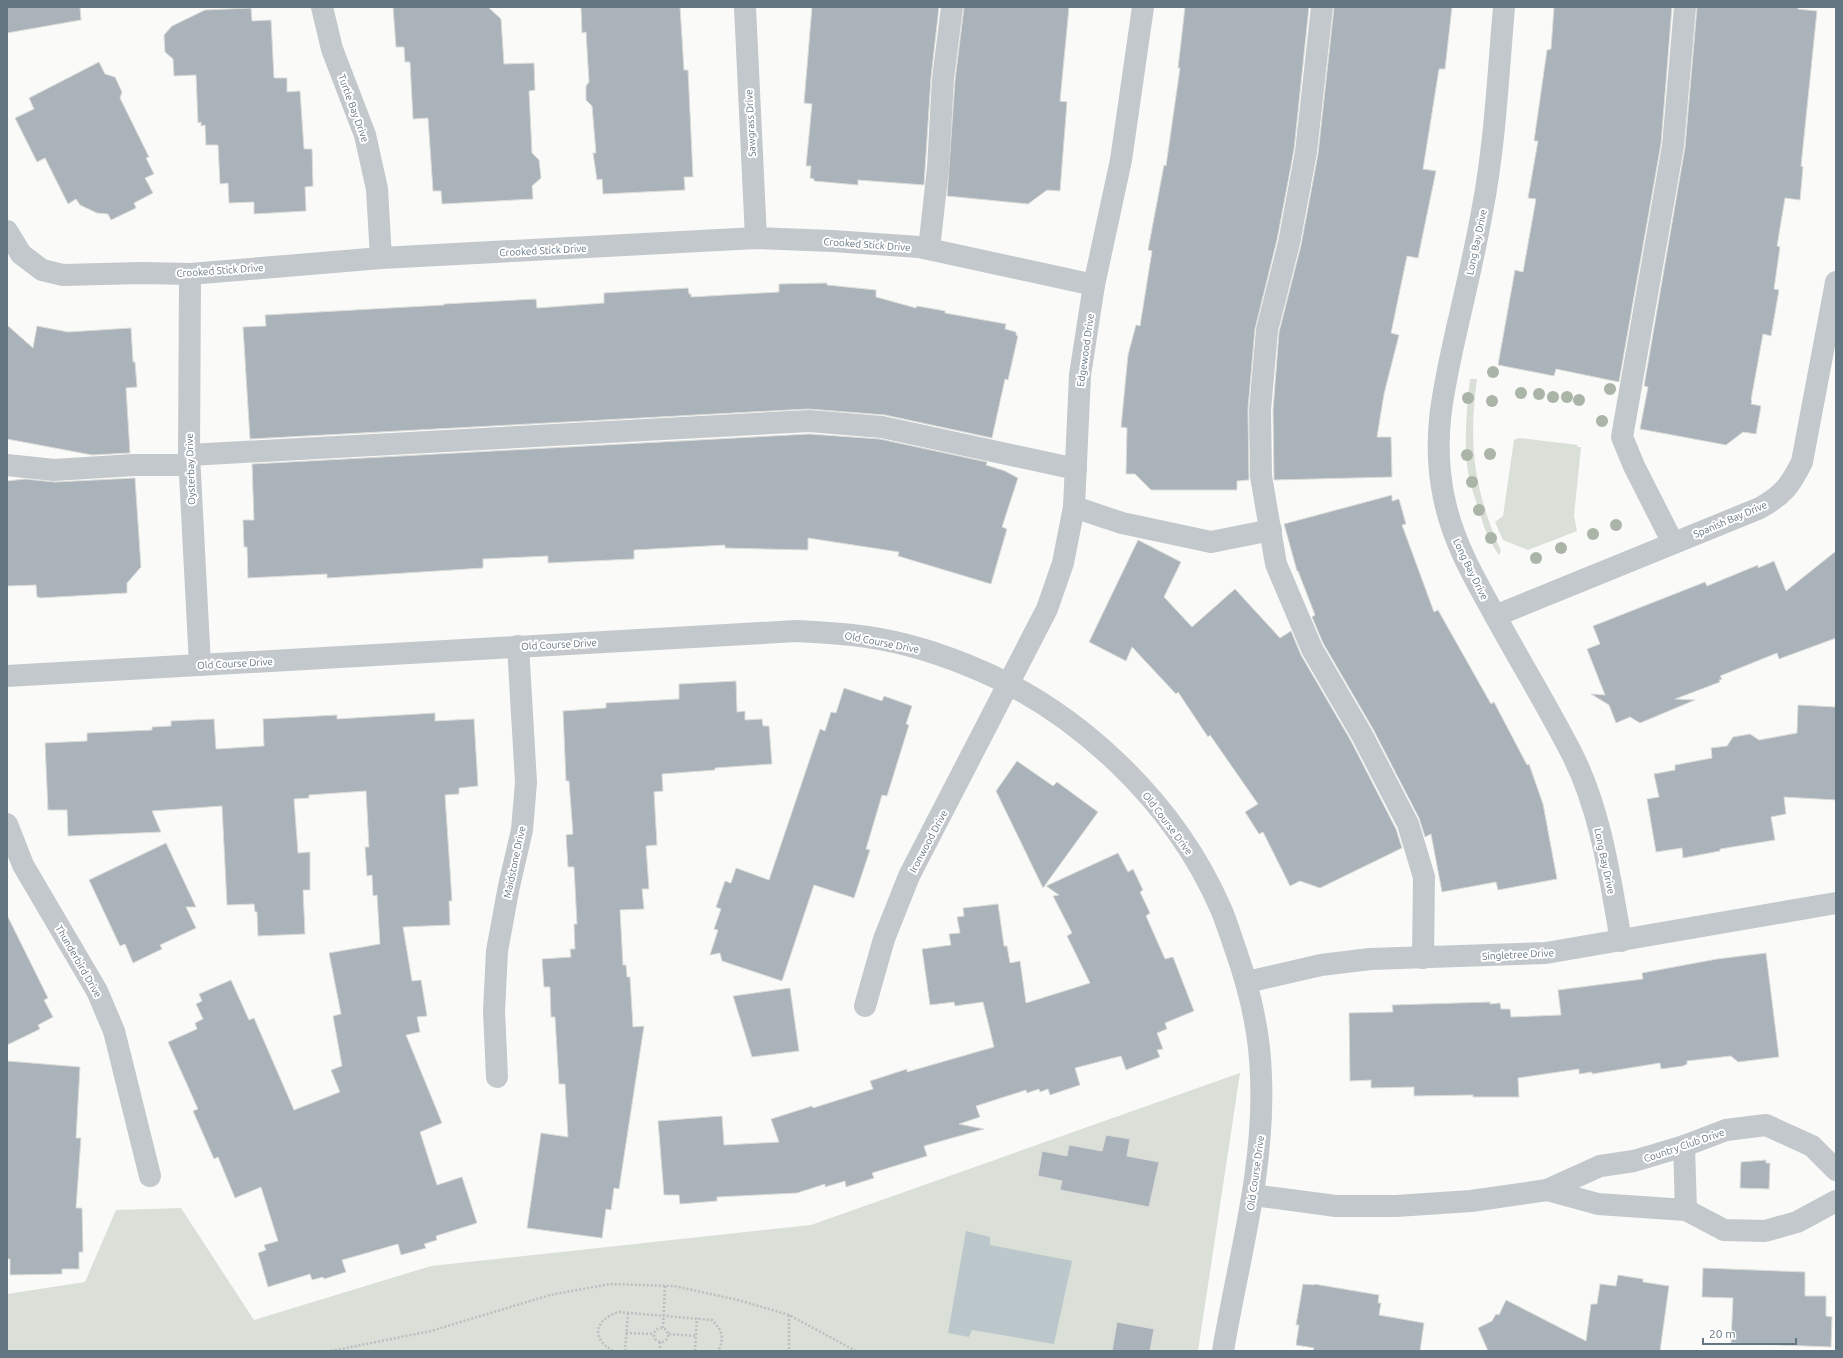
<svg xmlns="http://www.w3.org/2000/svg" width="1843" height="1358" font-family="Ubuntu,sans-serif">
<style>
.green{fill:#dadfd7}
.water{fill:#bbc7cb}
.building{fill:#aab3b9;stroke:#dcdcda}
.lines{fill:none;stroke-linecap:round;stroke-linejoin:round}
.path{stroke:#bbbfc2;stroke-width:2.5;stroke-dasharray:2 2;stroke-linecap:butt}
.minor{stroke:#c3c8cc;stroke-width:22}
.tree{fill:#aab4a7}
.labels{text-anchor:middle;stroke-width:4;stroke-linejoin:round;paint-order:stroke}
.street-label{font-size:10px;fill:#657683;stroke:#fff}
</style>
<rect width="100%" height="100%" fill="#fafaf8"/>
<g class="green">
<path d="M1470,379H1477C1468,445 1474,490 1501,551L1499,555C1489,541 1483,526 1479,510C1474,496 1469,481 1467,465C1464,436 1467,408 1470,379Z"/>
<path d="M1519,438L1578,445L1577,447H1581L1574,516L1577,531L1528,550L1503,540L1495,522L1503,516L1514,440Z"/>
<path d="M1240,1073L1198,1351H7V1294L85,1282L116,1210L181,1208L254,1320L431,1266L811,1225Z"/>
</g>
<path class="water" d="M966,1231L990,1237V1245L1072,1261L1054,1344L972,1330L969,1337L948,1333Z"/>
<g class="building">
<path d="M7,7H80L81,20L7,33Z"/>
<path d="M393,7H488L501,19L504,64L534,63L535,90L529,91L532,153L539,160L541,178L532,186L533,199L442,204L441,191H433L428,118L413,119L410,62H405L404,47H396Z"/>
<path d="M581,7H680L684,70H688L693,177H684L685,190L603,194L602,179L597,180L593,153H596L592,106L586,100V86L589,82L586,32L582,33Z"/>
<path d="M812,7H939L931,78L924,185L858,180V185L814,181V179L810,178L811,166H806L812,104L804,103Z"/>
<path d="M964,7H1069L1060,101L1067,102L1060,191L1047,190L1028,204L947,196L955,80Z"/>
<path d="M1185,7H1309L1294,150L1277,240L1255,329L1248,409L1249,480L1237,481V490H1151L1135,474H1126L1127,428L1121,427L1128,355L1136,325L1140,326L1152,251L1148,250L1164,165L1166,166L1180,68H1178Z"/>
<path d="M1334,7H1452L1445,69H1439L1423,169L1436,171L1418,258L1407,256L1391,333L1399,335L1384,394L1377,437H1391L1392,477L1274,480L1273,410L1279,332L1301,245L1318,154Z"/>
<path d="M1554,7H1672L1661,144L1619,382L1556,369L1554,376L1498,365L1515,270L1523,272L1536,199L1528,198L1538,141H1534L1547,50L1551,49Z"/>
<path d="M1697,7H1798V9L1817,11L1801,166L1803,167L1800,200L1785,198L1777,246L1780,247L1774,289L1779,290L1771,336L1763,334L1751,400L1752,401L1751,404L1761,406L1756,434L1743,432L1726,445L1640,429L1648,387L1644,386L1685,147Z"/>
<path d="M251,8L252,21L271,20L274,78H287V92L300,91L304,149H312L313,186L305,187L306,211L254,214V202L229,203L228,183L220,184L218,145H206L205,125L201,126V122L198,123L196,75L174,76L173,59L165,52L164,35L172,26L205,10Z"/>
<path d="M99,62L105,74L115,77L122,92L120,98L149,157L146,158L154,174L145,178L153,193L134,203L136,208L111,220L108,214L97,213L80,205L76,199L68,204L45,158L37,162L15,118L34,109L29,98Z"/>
<path d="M827,283V285L876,290V297L916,308L917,306L945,311V313L1006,324L1005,329L1016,332V335L1018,336L1008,380L1005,379L992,438L885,415L808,409L250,439L243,327L266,326L265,315L444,305V304L536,299L537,308L604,303V293L688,288L689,294H691V297L779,292V284Z"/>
<path d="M7,325L33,348L37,326L68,332L131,328L133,362H135L137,387L126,388L130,453L92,455L7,439Z"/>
<path d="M809,434L880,439L987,462L986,465L1005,471L1018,478L1002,527L1007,529L991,584L898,556L899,552L808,538V550L725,548V545L634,550V559L548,563V556L483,559V568L327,578V574L248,578L247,547H244L243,520H254L252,464Z"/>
<path d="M135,478L141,567L127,583V593L39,598V597H37L36,585L7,586V481L25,479L55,482Z"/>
<path d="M1392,495V501L1399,499L1406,524L1402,525L1434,612L1438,610L1491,704L1494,702L1527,765L1529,764L1543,804L1557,879L1498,890L1496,882L1442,892L1431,834L1425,837L1419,818L1373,729L1323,643L1312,617L1315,615L1298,571H1297L1284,524Z"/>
<path d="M1138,540L1181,562L1164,597L1192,627L1235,589L1280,638L1291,631L1301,655L1351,741L1396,829L1402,848L1320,888L1300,881L1290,886L1263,832L1259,834L1245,812L1258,804L1210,735L1208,737L1178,692L1176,694L1132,647L1126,661L1089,642Z"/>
<path d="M1836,551V638L1779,659L1777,653L1720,676L1722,679L1719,680L1720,682L1675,699L1695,700L1640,723L1630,717L1616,723L1609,705L1591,694L1605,695L1587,649L1600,644L1593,626L1705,582L1707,586L1758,565V568L1774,561L1786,591Z"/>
<path d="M736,681L737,712L745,711V720L762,719L763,726H769L772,764L715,768V770L662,774L663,791L654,792L657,845L646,846L649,889H642L644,909L620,910L623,965H626L627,977H630L633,1027L644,1026L619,1189L614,1188L611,1210L606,1209L602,1238L527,1228L541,1133L568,1137L565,1084H559L555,1017H551L550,987H544L542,959L571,957L570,949H575L574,924H577L574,867H568L566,835L573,834L569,781H566L563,711L606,708V703L679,699V684Z"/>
<path d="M844,688L882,701L884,696L912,706L906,724L909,725L887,796L882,795L866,849L870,850L854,898L814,885L782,981L722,961L720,953L710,955L718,930L714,929L721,909L716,907L725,881L731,883L736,868L769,880L820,729L825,731L831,712L836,713Z"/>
<path d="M1798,705L1836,707V800L1784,797L1786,814L1771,817L1775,840L1720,849V851L1683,858L1682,848L1656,852L1647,799L1659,797L1654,774L1675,770V765L1712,758L1711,748L1727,746L1733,737L1750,734L1759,740L1797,733Z"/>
<path d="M435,713V721L474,719L478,786L459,788V794L445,795L452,901H449L450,925L403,927L412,981L421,980L427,1016L417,1017L420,1032L406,1035L442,1123L420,1132L437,1185L462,1177L477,1223L436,1236L437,1240L424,1244L426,1248L401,1255L398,1244L342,1260L346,1272L324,1279L323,1277L312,1280L310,1274L268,1287L258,1253L266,1250L264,1245L278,1241L261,1187L235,1198L218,1157L214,1159L193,1111L198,1109L168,1042L197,1029L195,1023L203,1019L196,1004L202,1001L199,994L231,980L249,1020L254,1018L294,1110L340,1092L331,1070L342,1066L333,1016L341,1014L329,953L380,944L377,895L373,896L372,875L367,876L365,847H369L366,791L309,795V798L294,799L298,853L310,852V890H303L305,934L258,936L257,912H255L254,904L227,905L222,806L152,811L161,832L68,836L67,810H48L45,743L87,741V733L152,730V727L171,726V721L214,719L216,749L264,746L263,719L337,715V719Z"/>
<path d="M1017,761L1053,786L1057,782L1098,812L1043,888L996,791Z"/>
<path d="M166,843L196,907H186L196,928L160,945L162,949L133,963L125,944L120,946L89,880Z"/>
<path d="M1118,853L1128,872L1133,869L1143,890L1140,892L1150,913L1146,916L1165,959L1173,957L1194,1011L1165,1023L1167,1029L1157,1033L1163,1049L1157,1050L1160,1057L1126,1070L1121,1056L1075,1068L1080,1085L1050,1095L1048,1089L1040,1092L1039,1089L1027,1093L1026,1090L976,1106L980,1117L959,1124L984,1129L924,1146L927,1156L872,1173L874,1178L846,1187L845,1181L825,1187V1184L797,1193L717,1197V1201L680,1204L679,1195H664L658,1121L722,1116L724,1145L779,1142L771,1119L812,1106L813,1108L873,1089L870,1081L907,1069V1072L994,1047L983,1002L955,1006L954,1002L930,1005L922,949L951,945L949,934L960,933L957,917L964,916L963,908L998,904L1004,946H1007L1010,963L1020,961L1026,1003L1090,983L1067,936L1072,933L1053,896L1059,895L1046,886Z"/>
<path d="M7,915L48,998L44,1000L53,1017L38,1025L40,1029L7,1045Z"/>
<path d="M1766,953L1779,1057L1738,1062L1731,1056L1687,1061V1064L1683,1066L1661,1069L1660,1063L1592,1074V1072L1579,1074V1069L1518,1078L1519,1097H1473V1095L1414,1096V1087L1371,1088V1080L1350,1081L1349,1013L1393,1012L1392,1005L1490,1002V1004L1500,1003L1501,1009H1510L1511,1017L1561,1015L1558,990L1643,979L1642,973L1717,959Z"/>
<path d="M790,988L799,1051L752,1057L733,996Z"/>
<path d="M7,1061L80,1067L76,1138H81L76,1208H82L83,1252H79V1269H62V1274L10,1275V1259H7Z"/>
<path d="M1106,1135L1130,1139L1127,1156L1159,1162L1149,1207L1060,1190L1062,1181L1038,1176L1042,1151L1067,1156L1069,1145L1102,1151Z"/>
<path d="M1766,1160V1163H1770L1769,1189L1740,1188L1741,1162Z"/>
<path d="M1703,1268L1805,1272V1296H1826V1316L1832,1317L1831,1347L1731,1343L1733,1298L1702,1297Z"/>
<path d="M1618,1275L1643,1279V1282L1669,1286L1660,1351H1488L1478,1328L1492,1321L1496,1314L1499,1315L1506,1300L1586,1341L1591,1304H1597L1600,1284L1616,1286Z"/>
<path d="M1303,1284L1314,1285V1284L1379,1295L1378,1303H1381L1379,1315L1424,1323L1420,1351H1313L1314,1348L1296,1345L1299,1325H1296Z"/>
<path d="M1117,1322L1154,1329L1150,1351H1112Z"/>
</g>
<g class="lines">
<g class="path">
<path d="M789,1315V1351"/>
<circle cx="661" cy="1335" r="7"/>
<path d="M663,1328L665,1286"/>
<path d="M626,1333L654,1334"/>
<path d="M669,1334L696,1336"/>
<path d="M660,1342V1351"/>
<path d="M331,1351L431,1331L550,1295L610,1284L674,1286L738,1300L789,1315L856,1351"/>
<path d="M613,1351C590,1338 595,1319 619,1312L712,1320C722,1330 725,1338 718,1351"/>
<path d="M625,1351L628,1313"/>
<path d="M695,1351L697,1318"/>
</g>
<g class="minor">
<path d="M322,7L332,49L365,135L377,189L381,258"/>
<path d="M745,7L756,238"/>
<path d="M1322,7L1306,152L1289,243L1267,330L1260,410L1261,476L1276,564L1312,649L1362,735L1408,824L1424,877L1423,958"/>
<path d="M1504,7C1498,76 1495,145 1482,212C1475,251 1466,289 1457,328C1444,387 1431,437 1444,498C1453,542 1475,580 1497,619C1521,663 1548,707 1571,752C1601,810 1610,878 1621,941"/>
<path d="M7,231L21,254L42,270L63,275L142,273L190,274L381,258L756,238L833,241L919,247L1094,285"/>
<path d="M929,249L938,168L943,79L952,7"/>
<path d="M190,274L189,455L200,665"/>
<path d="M189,455L809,421L882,427L1076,469"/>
<path d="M7,465L54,470L134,465H189"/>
<path d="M1074,507L1122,523L1211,542L1271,530"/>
<path d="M1673,543L1634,466L1622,437L1673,146L1685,7"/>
<path d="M1495,616L1760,508C1783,495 1790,486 1802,462L1836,282"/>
<path d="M7,676L797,631C816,632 834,633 852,635C891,639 930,650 967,665C1076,708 1174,801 1221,909C1227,923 1231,937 1236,951C1250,991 1260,1034 1261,1077C1265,1170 1238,1260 1223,1351"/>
<path d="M7,824L23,865L97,991L114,1031L150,1176"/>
<path d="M1247,982L1321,965L1370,959L1546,953L1836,903"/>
<path d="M865,1006L884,939L909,876L1047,609L1063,563L1074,507L1080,375L1094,285L1121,160L1143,7"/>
<path d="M497,1077L494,1011L497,951L509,886L522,830L526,782L518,646"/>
<path d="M1684,1146L1686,1210"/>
<path d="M1547,1190L1598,1204L1686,1210L1724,1230L1765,1231L1797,1222L1836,1201"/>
<path d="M1253,1195L1336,1206H1396L1471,1201L1547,1190L1600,1166L1634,1161L1684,1146L1726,1130L1766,1125L1812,1146L1836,1170"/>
</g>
</g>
<g class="tree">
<circle cx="1493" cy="372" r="6"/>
<circle cx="1610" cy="389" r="6"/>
<circle cx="1521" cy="393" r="6"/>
<circle cx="1539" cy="394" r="6"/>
<circle cx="1553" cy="397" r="6"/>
<circle cx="1567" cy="397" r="6"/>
<circle cx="1468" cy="398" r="6"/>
<circle cx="1579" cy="400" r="6"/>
<circle cx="1492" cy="401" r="6"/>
<circle cx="1602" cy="421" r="6"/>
<circle cx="1490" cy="454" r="6"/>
<circle cx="1467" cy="455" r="6"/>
<circle cx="1472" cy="482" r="6"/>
<circle cx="1479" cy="510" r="6"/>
<circle cx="1616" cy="525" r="6"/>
<circle cx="1593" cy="534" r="6"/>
<circle cx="1491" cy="538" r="6"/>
<circle cx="1561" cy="548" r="6"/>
<circle cx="1536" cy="558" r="6"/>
</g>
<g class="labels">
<g class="street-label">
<text transform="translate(354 108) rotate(70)" y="4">Turtle Bay Drive</text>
<text transform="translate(750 123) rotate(-93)" y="4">Sawgrass Drive</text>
<text transform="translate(1476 242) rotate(-78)" y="4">Long Bay Drive</text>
<text transform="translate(867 244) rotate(4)" y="4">Crooked Stick Drive</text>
<text transform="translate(543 250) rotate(-3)" y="4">Crooked Stick Drive</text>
<text transform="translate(220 270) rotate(-4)" y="4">Crooked Stick Drive</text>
<text transform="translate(1085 350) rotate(-82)" y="4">Edgewood Drive</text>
<text transform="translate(190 469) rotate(-92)" y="4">Oysterbay Drive</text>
<text transform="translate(1730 519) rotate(-23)" y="4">Spanish Bay Drive</text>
<text transform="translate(1471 569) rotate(64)" y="4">Long Bay Drive</text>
<text transform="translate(882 642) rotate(11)" y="4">Old Course Drive</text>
<text transform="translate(559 644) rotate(-3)" y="4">Old Course Drive</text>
<text transform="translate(235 663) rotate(-3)" y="4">Old Course Drive</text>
<text transform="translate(1168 823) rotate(53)" y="4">Old Course Drive</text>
<text transform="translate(928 841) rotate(-62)" y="4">Ironwood Drive</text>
<text transform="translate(1605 861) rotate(78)" y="4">Long Bay Drive</text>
<text transform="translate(514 862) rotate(-78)" y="4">Maidstone Drive</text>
<text transform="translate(1518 954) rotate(-3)" y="4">Singletree Drive</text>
<text transform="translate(79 961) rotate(60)" y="4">Thunderbird Drive</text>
<text transform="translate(1684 1145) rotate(-19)" y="4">Country Club Drive</text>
<text transform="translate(1255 1173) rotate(-82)" y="4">Old Course Drive</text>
</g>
</g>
<rect width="1843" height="1358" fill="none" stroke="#657683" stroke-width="16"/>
<path d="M1703 1338v6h93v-6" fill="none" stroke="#657683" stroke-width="2"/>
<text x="1709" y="1338" font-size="12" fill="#657683" stroke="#ffffff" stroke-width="3" paint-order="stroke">20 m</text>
</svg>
